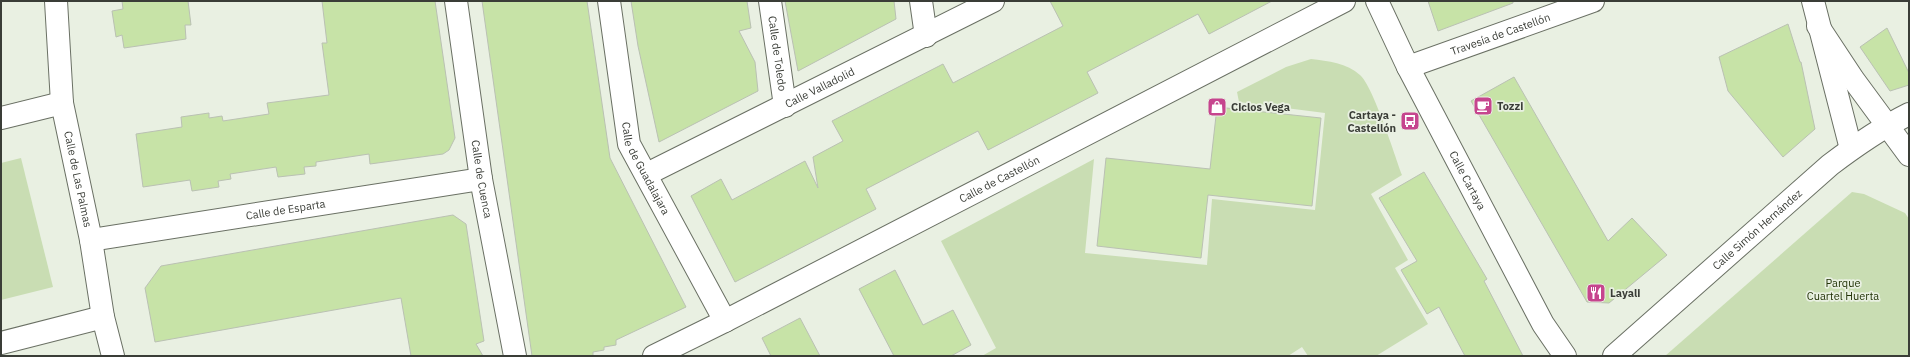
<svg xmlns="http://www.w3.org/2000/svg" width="1910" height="357" font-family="'IBM Plex Sans',sans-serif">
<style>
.green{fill:#c9ddb3}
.building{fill:#c7e3a7;stroke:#bac1b3}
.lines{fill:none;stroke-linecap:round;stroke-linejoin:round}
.minor-casing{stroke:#6a7064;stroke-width:24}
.minor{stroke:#fff;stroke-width:22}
.labels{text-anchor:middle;stroke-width:3.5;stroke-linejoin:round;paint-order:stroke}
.street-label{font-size:11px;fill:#3a3d37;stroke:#e9f0e2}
.poi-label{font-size:11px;font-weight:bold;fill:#3a3d37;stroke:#e9f0e2;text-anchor:start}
.park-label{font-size:11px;fill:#223307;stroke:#e9f0e2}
</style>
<rect width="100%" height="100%" fill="#e9f0e2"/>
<g class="green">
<path d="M1311,59C1328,61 1347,63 1360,75C1373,86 1395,156 1402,175L1371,194L1408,260L1395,268L1428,324L1376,356H1308L1302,347L1288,356H982L996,348L941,241L1094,159L1085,253L1207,265L1212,199L1315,210L1325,113L1239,102L1237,92L1286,67Z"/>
<path d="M21,158L53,287L1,300V163Z"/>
<path d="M1852,192L1864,194L1905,213L1909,219V356H1665Z"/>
</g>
<g class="building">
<path d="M122,1H188L191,25H185L186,39L124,48L122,35L116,37L112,11L123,9Z"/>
<path d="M322,1H435L455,138L449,150L443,154L370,164L369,154L316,162V166L304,167L305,174L278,177L276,167L230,174L231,179L218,181L219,187L192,191L190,180L143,187L136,134L182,127L181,117L209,113V118L222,116L223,121L269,114L267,103L329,95L322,43H327Z"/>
<path d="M482,1H587L610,158L686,307L616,340V345L604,347V350L593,352V356H532Z"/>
<path d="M631,1H747L751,28L739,31L755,62L758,91L659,142L638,46Z"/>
<path d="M785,1H894L896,19L798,71Z"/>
<path d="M1050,1H1272L1209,34L1198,14L1087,72L1098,93L988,150L978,131L866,189L876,209L735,282L691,196L721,179L732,200L805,161L818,188L813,157L843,141L832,121L943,64L953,83L1063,26Z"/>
<path d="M1428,1H1513V3L1438,31Z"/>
<path d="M1788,24L1800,62H1801L1815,129L1783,157L1728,91L1719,57Z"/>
<path d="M1887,28L1909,73V85L1890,91L1860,47Z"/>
<path d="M1514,77L1608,241L1632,218L1667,255L1609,303L1587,302L1471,101Z"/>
<path d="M1217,107L1321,118L1312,206L1208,195L1201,258L1097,246L1106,158L1210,169Z"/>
<path d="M1424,172L1487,279L1484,281L1523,356H1465L1439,307L1427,314L1401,270L1417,261L1379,198Z"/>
<path d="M453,215L466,224L484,341L476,344L483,356H411L401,298L155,342L145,288L161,266Z"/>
<path d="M895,270L923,325L953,310L971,345L951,356H894L859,289Z"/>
<path d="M800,318L820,356H771L762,338Z"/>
</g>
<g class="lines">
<g class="minor-casing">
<g id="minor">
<path id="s1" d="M56,1L62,103L91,240L103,317L113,356"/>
<path id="s2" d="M456,1L481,179L515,356"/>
<path id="s3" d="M609,1L629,144L725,321"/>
<path id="s4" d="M770,1L785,106"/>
<path d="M921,1L926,36"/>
<path id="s5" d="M1377,1L1408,67L1543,324L1565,356"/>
<path d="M1813,1L1851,149"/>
<path d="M1818,26L1853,79L1909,155"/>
<path id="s6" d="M1408,67L1593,1"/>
<path d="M1,118L62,103"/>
<path id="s7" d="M647,174L993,1"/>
<path id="s8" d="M91,240L481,179"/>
<path d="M1,343L103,317"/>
<path id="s9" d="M654,356L725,321L1344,1"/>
<path id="s10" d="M1614,356L1830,165C1855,146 1881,128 1909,114"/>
</g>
</g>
<use href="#minor" class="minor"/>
</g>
<defs>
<g id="cafe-square" transform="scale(1)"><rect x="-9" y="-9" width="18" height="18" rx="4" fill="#c6458e" stroke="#e9f0e2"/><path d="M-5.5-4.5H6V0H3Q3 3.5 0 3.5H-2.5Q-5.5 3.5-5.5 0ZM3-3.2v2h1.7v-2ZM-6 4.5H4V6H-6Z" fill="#fff"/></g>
<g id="shop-square" transform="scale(1)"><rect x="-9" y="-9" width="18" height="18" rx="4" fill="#c6458e" stroke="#e9f0e2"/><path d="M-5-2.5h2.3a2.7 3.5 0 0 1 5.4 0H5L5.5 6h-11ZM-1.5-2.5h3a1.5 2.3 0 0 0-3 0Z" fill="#fff"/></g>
<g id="bus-square" transform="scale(1)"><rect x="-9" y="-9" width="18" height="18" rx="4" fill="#c6458e" stroke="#e9f0e2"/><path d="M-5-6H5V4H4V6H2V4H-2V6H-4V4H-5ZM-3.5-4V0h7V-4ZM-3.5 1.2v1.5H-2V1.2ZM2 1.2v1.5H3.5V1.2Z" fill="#fff"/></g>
<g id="restaurant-square" transform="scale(1)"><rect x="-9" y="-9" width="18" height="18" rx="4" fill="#c6458e" stroke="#e9f0e2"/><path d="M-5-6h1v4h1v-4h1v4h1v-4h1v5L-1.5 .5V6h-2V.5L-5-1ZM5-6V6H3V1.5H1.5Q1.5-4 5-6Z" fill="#fff"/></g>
</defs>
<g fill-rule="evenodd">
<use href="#cafe-square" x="1483" y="106"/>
<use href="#shop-square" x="1217" y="107"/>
<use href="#bus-square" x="1410" y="121"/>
<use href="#restaurant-square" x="1596" y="293"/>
</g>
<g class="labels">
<g class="street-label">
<text dy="4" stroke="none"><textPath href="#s6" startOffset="98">Travesía de Castellón</textPath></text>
<text dy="4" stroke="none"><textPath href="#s4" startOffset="53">Calle de Toledo</textPath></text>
<text dy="4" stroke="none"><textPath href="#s7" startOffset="193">Calle Valladolid</textPath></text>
<text dy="4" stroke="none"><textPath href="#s3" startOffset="173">Calle de Guadalajara</textPath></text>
<text dy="4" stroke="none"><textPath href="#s1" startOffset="180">Calle de Las Palmas</textPath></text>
<text dy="4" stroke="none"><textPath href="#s2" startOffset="180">Calle de Cuenca</textPath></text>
<text dy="4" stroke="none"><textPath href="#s9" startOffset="388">Calle de Castellón</textPath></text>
<text dy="4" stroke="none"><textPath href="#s5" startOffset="201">Calle Cartaya</textPath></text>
<text dy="4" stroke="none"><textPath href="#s8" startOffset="197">Calle de Esparta</textPath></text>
<text dy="4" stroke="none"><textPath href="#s10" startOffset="191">Calle Simón Hernández</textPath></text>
</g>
<g class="poi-label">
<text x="1497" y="110">Tozzi</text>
<text x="1231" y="111">Ciclos Vega</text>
<text x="1396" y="119" text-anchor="end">Cartaya -<tspan x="1396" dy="13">Castellón</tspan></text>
<text x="1610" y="297">Layali</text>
</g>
<g class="park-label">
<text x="1843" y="287">Parque<tspan x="1843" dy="13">Cuartel Huerta</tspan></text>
</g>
</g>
<rect width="1910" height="357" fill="none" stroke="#3a3d37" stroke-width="4"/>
</svg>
